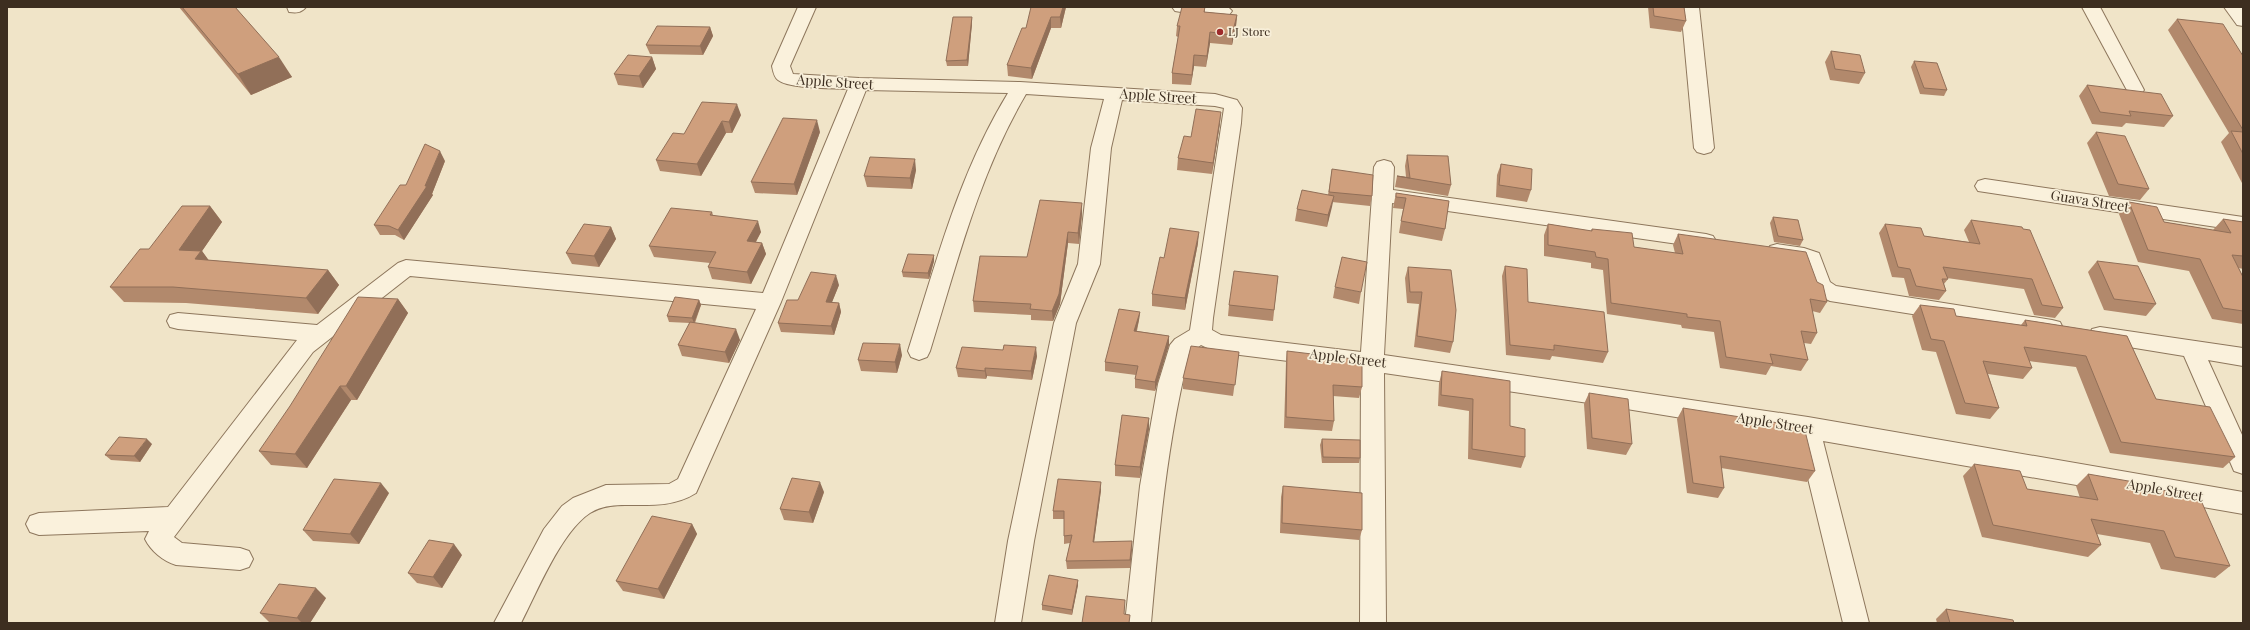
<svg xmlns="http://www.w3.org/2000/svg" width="2250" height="630" font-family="'Playfair Display',serif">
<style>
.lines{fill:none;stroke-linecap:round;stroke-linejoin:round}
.minor-casing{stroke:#8d765c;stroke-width:2}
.minor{fill:#faf1dc;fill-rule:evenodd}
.wall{fill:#b2896c}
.shaded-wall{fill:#916f58}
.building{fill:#cf9f7d;stroke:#916f58}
.poi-dot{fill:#9e2a2b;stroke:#f7eed8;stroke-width:1.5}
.labels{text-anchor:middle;stroke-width:3.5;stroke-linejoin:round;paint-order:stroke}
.far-poi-label{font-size:12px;fill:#3d2e20;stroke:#f7eed8;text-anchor:start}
.street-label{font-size:14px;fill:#3d2e20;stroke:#f7eed8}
</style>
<rect width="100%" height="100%" fill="#f0e4c8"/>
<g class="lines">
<g class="minor-casing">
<g id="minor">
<path d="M287,7H306C301,13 296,13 289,12Z"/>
<path d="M798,7H816L790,66L793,74L859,78L1020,82L1215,94L1237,100L1242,108L1241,123L1213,318L1212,330L1221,335L1361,352L1374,167L1377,162L1384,160L1391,162L1394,167L1393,190L1706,234L1713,236L1716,241L1713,246L1706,248L1392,203L1384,355L1808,417L2243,492V514L1823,441L1869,623H1843L1798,437L1602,405L1384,373L1386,623H1360L1361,370L1216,352L1201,345L1189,354C1167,443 1159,532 1151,623H1125L1140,486L1158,384L1170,345L1175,339L1190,330L1224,108L1215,106L1122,100L1111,148L1100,264L1076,323L1034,541L1021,623H995L1008,541L1054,323L1078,264L1091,148L1104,99L1026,94C979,174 957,263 930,351L927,357L919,360L911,357L908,351C936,263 959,173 1008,93L866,90L781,302L696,493C674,507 650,505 625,505C613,505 601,506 590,513C561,532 537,592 521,623H494L544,529L562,506L573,498L606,485L669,484L678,479L756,309L410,276L313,352L174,537L182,543L240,548L249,551L253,559L249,567L240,570L176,565C163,561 151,551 145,539L149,531L39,535L30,532L26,524L30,516L39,513L168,507L297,340L178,329L170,327L167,321L170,315L178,313L317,325L398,263L406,260L763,293L848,89C833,88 789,89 778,80C774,77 773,71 772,66Z"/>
<path d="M1172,7H1228L1232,11L1229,15L1223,16L1181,12L1175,11Z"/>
<path d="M1681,7H1699L1714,148L1711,152L1704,154L1697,152L1694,148Z"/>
<path d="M2082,7H2100L2144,90L2141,94L2135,96L2129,94Z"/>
<path d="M2224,7H2242L2243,26L2237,25Z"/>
<path d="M1985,179L2243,217V231L1978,191L1975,186L1978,181Z"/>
<path d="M1777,244L1804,248L1819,253L1830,282L1836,286L2052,320L2060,322L2063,328L2060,334L2052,336L1830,301L1812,292L1803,263L1770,256L1767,251L1770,246Z"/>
<path d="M2100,327L2243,348V366L2208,360L2243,437V474L2234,471L2231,464L2184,356L2092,341L2089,335L2092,329Z"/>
</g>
</g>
<use href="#minor" class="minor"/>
</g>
<g class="wall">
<path d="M179,7H235L292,77L251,95Z"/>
<path d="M1066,7L1061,28H1051L1032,79L1008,76L1007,65L1026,28Z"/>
<path d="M1205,7V12L1237,15L1236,26L1232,45L1210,43L1206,67L1194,66L1191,85L1172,84V73L1178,37L1176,36L1177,26Z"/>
<path d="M1648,7H1684L1686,21L1681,32L1650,28Z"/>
<path d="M972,17V23L968,66H947L946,61Z"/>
<path d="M2177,19L2243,56V185L2221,142L2229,133L2168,30Z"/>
<path d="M710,27L713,36L703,55L650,54L646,45Z"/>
<path d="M1831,51L1865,73L1859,84L1830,80L1825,62Z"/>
<path d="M652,57L656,69L643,88L618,85L614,74Z"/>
<path d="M1914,61L1947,90L1944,96L1920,94L1911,67Z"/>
<path d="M2087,85L2173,116L2164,127L2126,123L2122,127L2092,124L2079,96Z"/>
<path d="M741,115L732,133H726L701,176L660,171L656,160L684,134Z"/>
<path d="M1220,123L1212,174L1177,170L1178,158L1191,137Z"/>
<path d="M820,132L797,195L755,193L751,182Z"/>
<path d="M2096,132L2149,189L2140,200L2109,196L2087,143Z"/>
<path d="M1407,155L1451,185L1448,196L1395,187L1397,176L1406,177L1405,166Z"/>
<path d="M445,161L432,194L433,195L404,240L395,235H380L374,225L406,185Z"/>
<path d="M1501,164L1531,190L1527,202L1496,197L1497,175Z"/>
<path d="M1332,169L1372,196L1370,206L1332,202L1327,227L1295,221L1297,209L1328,195Z"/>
<path d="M916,170L912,189L867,187L864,176Z"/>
<path d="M1396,193L1449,201L1445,229L1442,241L1399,233L1403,209L1393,208Z"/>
<path d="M2129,202L2164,222L2213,230L2223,219L2243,222V269L2239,268L2243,277V324L2212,319L2189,271L2138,262L2119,214Z"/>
<path d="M210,206L222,222L202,251L208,260L328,270L339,285L318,314L186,303L124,302L110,287L149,249Z"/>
<path d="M712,212L713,215L761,232L756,242L762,243L766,254L751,284L712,279L708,267L710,263L654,257L649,246Z"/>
<path d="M1082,214L1079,244L1068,243L1060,304L1053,321L1031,320V315L974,312L973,301Z"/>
<path d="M1773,217L1803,240L1800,246L1774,242L1770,223Z"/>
<path d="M1971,220L2063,308L2055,318L2034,315L2024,289L1947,278L1948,279L1944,284L1946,291L1939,300L1909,296L1904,278L1892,277L1879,233L1885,224L1924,236L1969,242L1964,230Z"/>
<path d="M1548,224L1591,231L1592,229L1634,247L1675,253L1673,245L1678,234L1817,282L1827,302L1820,313L1812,311L1817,333L1811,344L1804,343L1808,360L1801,371L1771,366L1766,375L1720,368L1714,332L1682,328L1681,325L1607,314L1603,270L1591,268V263L1544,256V235Z"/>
<path d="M611,227L616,239L599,267L572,264L566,253Z"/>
<path d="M1198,243L1185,310L1152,306V294Z"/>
<path d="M934,255V261L929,279L903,277L902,272Z"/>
<path d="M2097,261L2156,304L2146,316L2104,310L2088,272Z"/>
<path d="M1505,266L1528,302L1608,352L1603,363L1552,356L1550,360L1506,355L1502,276Z"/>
<path d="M1408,267L1453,342L1450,353L1414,347L1419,304L1407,303L1405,278Z"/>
<path d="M1278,276L1273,321L1228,316L1229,305Z"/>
<path d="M839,285L832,302L839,303L841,312L834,335L781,332L778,323L798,300Z"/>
<path d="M1335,287L1361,292L1359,304L1333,298Z"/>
<path d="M398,299L408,313L357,400H351L307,468L271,465L259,451Z"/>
<path d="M699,300L701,305L695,323L740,340L729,363L682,356L678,345L690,323L669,322L667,316Z"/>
<path d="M1920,305L1956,316L2021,325L2025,320L2127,336L2156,399L2235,457L2223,468L2110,453L2076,367L2029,361L2032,368L2023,379L1988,374L1999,408L1990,419L1956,414L1936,352L1922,350L1912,316Z"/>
<path d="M1140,312L1139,320L1137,331L1169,336V345L1155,391L1135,388V379L1136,375L1105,371V362Z"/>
<path d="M1287,351L1362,387L1359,398L1333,396L1334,421L1332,431L1284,428L1286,362Z"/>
<path d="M1239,352L1233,396L1183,389V378Z"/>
<path d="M902,355L897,373L861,371L858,360Z"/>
<path d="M1037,356L1032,380L987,376L986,379L958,377L956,368Z"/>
<path d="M1442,371L1510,426L1525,457L1521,468L1468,459L1469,411L1438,406L1439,383Z"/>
<path d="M1589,393L1632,444L1626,455L1587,449L1584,404Z"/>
<path d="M1683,408L1815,471L1807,482L1721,468L1724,488L1718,498L1687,493L1677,419Z"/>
<path d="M1149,418V429L1140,478L1115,476V465Z"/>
<path d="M1322,439L1360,458L1359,463H1322L1320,445Z"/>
<path d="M152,444L140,462L111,460L105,455Z"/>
<path d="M1974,464L2027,489L2080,498L2076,486L2088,474L2136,486L2230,566L2215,578L2161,569L2150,543L2097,534L2101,545L2088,557L1982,537L1963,476Z"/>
<path d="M1283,486L1362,530L1359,540L1280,533L1281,497Z"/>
<path d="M1101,490L1094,542L1132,549L1130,568L1067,569L1066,561L1070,543L1064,544V519H1053V511Z"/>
<path d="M824,492L813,523L784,520L780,509Z"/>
<path d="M389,493L359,544L313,541L303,530Z"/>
<path d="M692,524L697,534L664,599L623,591L616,581Z"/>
<path d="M462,555L442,588L417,583L408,573Z"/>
<path d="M1078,580V585L1072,615L1042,610V605Z"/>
<path d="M326,598L310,623H270L260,613Z"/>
<path d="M1946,609L2014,623H1937L1936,619Z"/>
</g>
<g class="shaded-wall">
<path d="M1063,7H1066L1061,28L1060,17Z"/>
<path d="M1237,15L1236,26L1232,45V35Z"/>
<path d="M972,17V23L968,66L967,60Z"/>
<path d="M1051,17V28L1032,79L1031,68Z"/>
<path d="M710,27L713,36L703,55L700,46Z"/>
<path d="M1210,32V43L1206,67L1207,56Z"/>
<path d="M1194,55V66L1191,85Z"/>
<path d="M279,57L292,77L251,95L238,74Z"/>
<path d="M652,57L656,69L643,88L639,76Z"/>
<path d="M737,104L741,115L732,133L729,122Z"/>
<path d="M1221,112L1220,123L1212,174L1213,163Z"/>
<path d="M817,120L820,132L797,195L794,184Z"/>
<path d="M722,121L726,133L701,176L697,164Z"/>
<path d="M440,151L445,161L432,194L433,195L404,240L398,230L425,186Z"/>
<path d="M915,159L916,170L912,189L910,178Z"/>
<path d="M1334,196L1332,207L1327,227L1328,215Z"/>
<path d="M1082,203V214L1079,244L1078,233Z"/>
<path d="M210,206L222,222L202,251L213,266L207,274L179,250Z"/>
<path d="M758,221L761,232L750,252L747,241Z"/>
<path d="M611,227L616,239L599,267L594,256Z"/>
<path d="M1068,232V243L1060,304L1053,321L1052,311Z"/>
<path d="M1199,232L1198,243L1185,310V298Z"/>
<path d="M762,243L766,254L751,284L747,272Z"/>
<path d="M934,255V261L929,279L928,273Z"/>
<path d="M328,270L339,285L318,314L306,298Z"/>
<path d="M836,275L839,285L828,312L826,302Z"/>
<path d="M398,299L408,313L357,400L346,386Z"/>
<path d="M699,300L701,305L694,323L692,318Z"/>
<path d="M839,303L841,312L834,335L831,326Z"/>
<path d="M1140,312L1139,320L1134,340V331Z"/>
<path d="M736,329L740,340L729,363L725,352Z"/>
<path d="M1169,336V345L1155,391V382Z"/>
<path d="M900,344L902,355L897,373L895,362Z"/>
<path d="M1036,347L1037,356L1032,380L1031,371Z"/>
<path d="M985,368L987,376L986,379L985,371Z"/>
<path d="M340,386L351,400L307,468L295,454Z"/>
<path d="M1149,418V429L1140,478V467Z"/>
<path d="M147,439L152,444L140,462L134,456Z"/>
<path d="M820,482L824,492L813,523L809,512Z"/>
<path d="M1101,482V490L1093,550V542Z"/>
<path d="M381,483L389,493L359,544L350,534Z"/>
<path d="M692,524L697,534L664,599L658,589Z"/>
<path d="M1132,541V549L1130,568V560Z"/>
<path d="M454,544L462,555L442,588L433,577Z"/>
<path d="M1078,580V585L1072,615V610Z"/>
<path d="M316,588L326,598L310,623H302L297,618Z"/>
</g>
<g class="building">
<path d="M182,7H235L279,57L238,74Z"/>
<path d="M1031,7H1063L1060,17H1051L1031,68L1007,65L1022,28H1026Z"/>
<path d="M1182,7H1205L1204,12L1237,15L1232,35L1210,32L1207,56L1194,55L1192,75L1172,73L1180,26H1177Z"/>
<path d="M1653,7H1684L1686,21L1654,16Z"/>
<path d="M953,17H972L967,60L946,61Z"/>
<path d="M2177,19L2223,24L2243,56V130Z"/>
<path d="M657,26L710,27L700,46L646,45Z"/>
<path d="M1831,51L1860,55L1865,73L1835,69Z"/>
<path d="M628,55L652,57L639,76L614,74Z"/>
<path d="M1914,61L1937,63L1947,90L1924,88Z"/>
<path d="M2087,85L2161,94L2173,116L2129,111L2131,116L2100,112Z"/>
<path d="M702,102L737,104L729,122L722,121L697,164L656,160L673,133L684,134Z"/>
<path d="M1196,109L1221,112L1213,163L1178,158L1184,136L1191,137Z"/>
<path d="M783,118L817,120L794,184L751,182Z"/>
<path d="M2231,131L2243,132V154Z"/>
<path d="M2096,132L2125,136L2149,189L2118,184Z"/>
<path d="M425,144L440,151L425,186H427L398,230L389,226L374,225L400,185H406Z"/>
<path d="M1407,155L1448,156L1451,185L1397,176L1410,178Z"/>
<path d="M870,157L915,159L910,178L864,176Z"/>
<path d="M1501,164L1532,169L1531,190L1499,185Z"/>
<path d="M1332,169L1373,175L1372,196L1329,192Z"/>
<path d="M1302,190L1334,196L1328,215L1297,209Z"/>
<path d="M1396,193L1449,201L1445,229L1401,221L1406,198L1396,197Z"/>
<path d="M1040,200L1082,203L1078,233L1068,232L1059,294L1052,311L1030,309L1031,304L973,301L980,256L1027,257Z"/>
<path d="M2129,202L2157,207L2164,222L2231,233L2223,219L2243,222V256L2232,255L2243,277V311L2223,308L2200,259L2148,250Z"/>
<path d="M182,206H210L179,250L201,251L195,259L328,270L306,298L173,287H110L140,249H149Z"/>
<path d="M671,208L712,212L710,215L758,221L747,241L762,243L747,272L708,267L716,252L649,246Z"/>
<path d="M1773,217L1798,220L1803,240L1778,236Z"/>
<path d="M1971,220L2022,227L2023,229L2030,230L2063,308L2042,305L2032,279L1943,267L1948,279H1942L1946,291L1916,286L1910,269L1898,267L1885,224L1921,228L1924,236L1980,244Z"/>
<path d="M584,224L611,227L594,256L566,253Z"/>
<path d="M1548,224L1592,231V229L1632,233L1634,247L1683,254L1678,234L1806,252L1817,282L1823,285L1827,302L1810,299L1817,333L1801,331L1808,360L1770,354L1773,364L1726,357L1720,321L1687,317V314L1611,303L1608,259L1596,257L1595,252L1548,245Z"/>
<path d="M1170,228L1199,232L1185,298L1152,294L1160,257L1164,258Z"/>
<path d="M908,254L934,255L928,273L902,272Z"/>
<path d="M1342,257L1367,262L1361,292L1335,287Z"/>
<path d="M2097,261L2138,266L2156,304L2114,299Z"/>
<path d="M1505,266L1527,269L1528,302L1604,312L1608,352L1554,345V350L1510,345Z"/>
<path d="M1408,267L1451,270L1456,310L1453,342L1417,336L1422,292H1410Z"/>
<path d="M1234,271L1278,276L1274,310L1229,305Z"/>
<path d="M811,272L836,275L826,302L839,303L831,326L778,323L787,300H798Z"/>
<path d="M358,297L398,299L346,386H340L295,454L259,451L290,406Z"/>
<path d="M675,297L699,300L692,318L667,316Z"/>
<path d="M1920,305L1954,309L1956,316L2027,326L2025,320L2127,336L2156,399L2210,407L2235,457L2121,442L2086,356L2024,347L2032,368L1983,361L1999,408L1965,403L1944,341L1931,339Z"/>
<path d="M1119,309L1140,312L1134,331L1169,336L1155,382L1135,379L1138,366L1105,362Z"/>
<path d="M690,322L736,329L725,352L678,345Z"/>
<path d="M863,343L900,344L895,362L858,360Z"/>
<path d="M1004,345L1036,347L1031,371L985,368V371L956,368L962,347L1003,350Z"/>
<path d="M1191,346L1239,352L1235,385L1183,378Z"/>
<path d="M1287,351L1362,360V387L1333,385L1334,421L1286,417Z"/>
<path d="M1442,371L1510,381V426L1525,429V457L1472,449L1473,399L1441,395Z"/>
<path d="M1589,393L1628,399L1632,444L1592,438Z"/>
<path d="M1683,408L1804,427L1815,471L1720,456L1724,488L1693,483Z"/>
<path d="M1122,415L1149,418L1140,467L1115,465Z"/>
<path d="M119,437L147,439L134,456L105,455Z"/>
<path d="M1322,439L1360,440V458L1323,457Z"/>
<path d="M1974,464L2020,471L2027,489L2098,500L2088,474L2134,482L2136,486L2199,496L2230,566L2175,557L2164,531L2091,519L2101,545L1993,525Z"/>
<path d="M792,478L820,482L809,512L780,509Z"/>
<path d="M334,479L381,483L350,534L303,530Z"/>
<path d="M1058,479L1101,482L1093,542L1132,541L1130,560L1066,561L1072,535L1064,536V511H1053Z"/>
<path d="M1283,486L1362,493V530L1282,523Z"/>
<path d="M652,516L692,524L658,589L616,581Z"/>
<path d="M429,540L454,544L433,577L408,573Z"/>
<path d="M1049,575L1078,580L1072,610L1042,605Z"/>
<path d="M279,584L316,588L297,618L260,613Z"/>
<path d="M1086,596L1125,600L1124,614L1130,615L1129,623H1082Z"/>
<path d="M1946,609L2013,620L2014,623H1950Z"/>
</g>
<circle class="poi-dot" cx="1220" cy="32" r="4"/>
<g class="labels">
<g class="far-poi-label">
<text x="1228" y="36">LJ Store</text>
</g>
<g class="street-label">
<text transform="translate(835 82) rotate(4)" y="5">Apple Street</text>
<text transform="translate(1158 96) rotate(4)" y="5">Apple Street</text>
<text transform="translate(2090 201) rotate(9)" y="5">Guava Street</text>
<text transform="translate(1348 358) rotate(7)" y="5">Apple Street</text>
<text transform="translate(1775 423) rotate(9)" y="5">Apple Street</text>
<text transform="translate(2165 490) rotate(10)" y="5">Apple Street</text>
</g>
</g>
<rect width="2250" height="630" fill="none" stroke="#3d2e20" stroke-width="16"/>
</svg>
